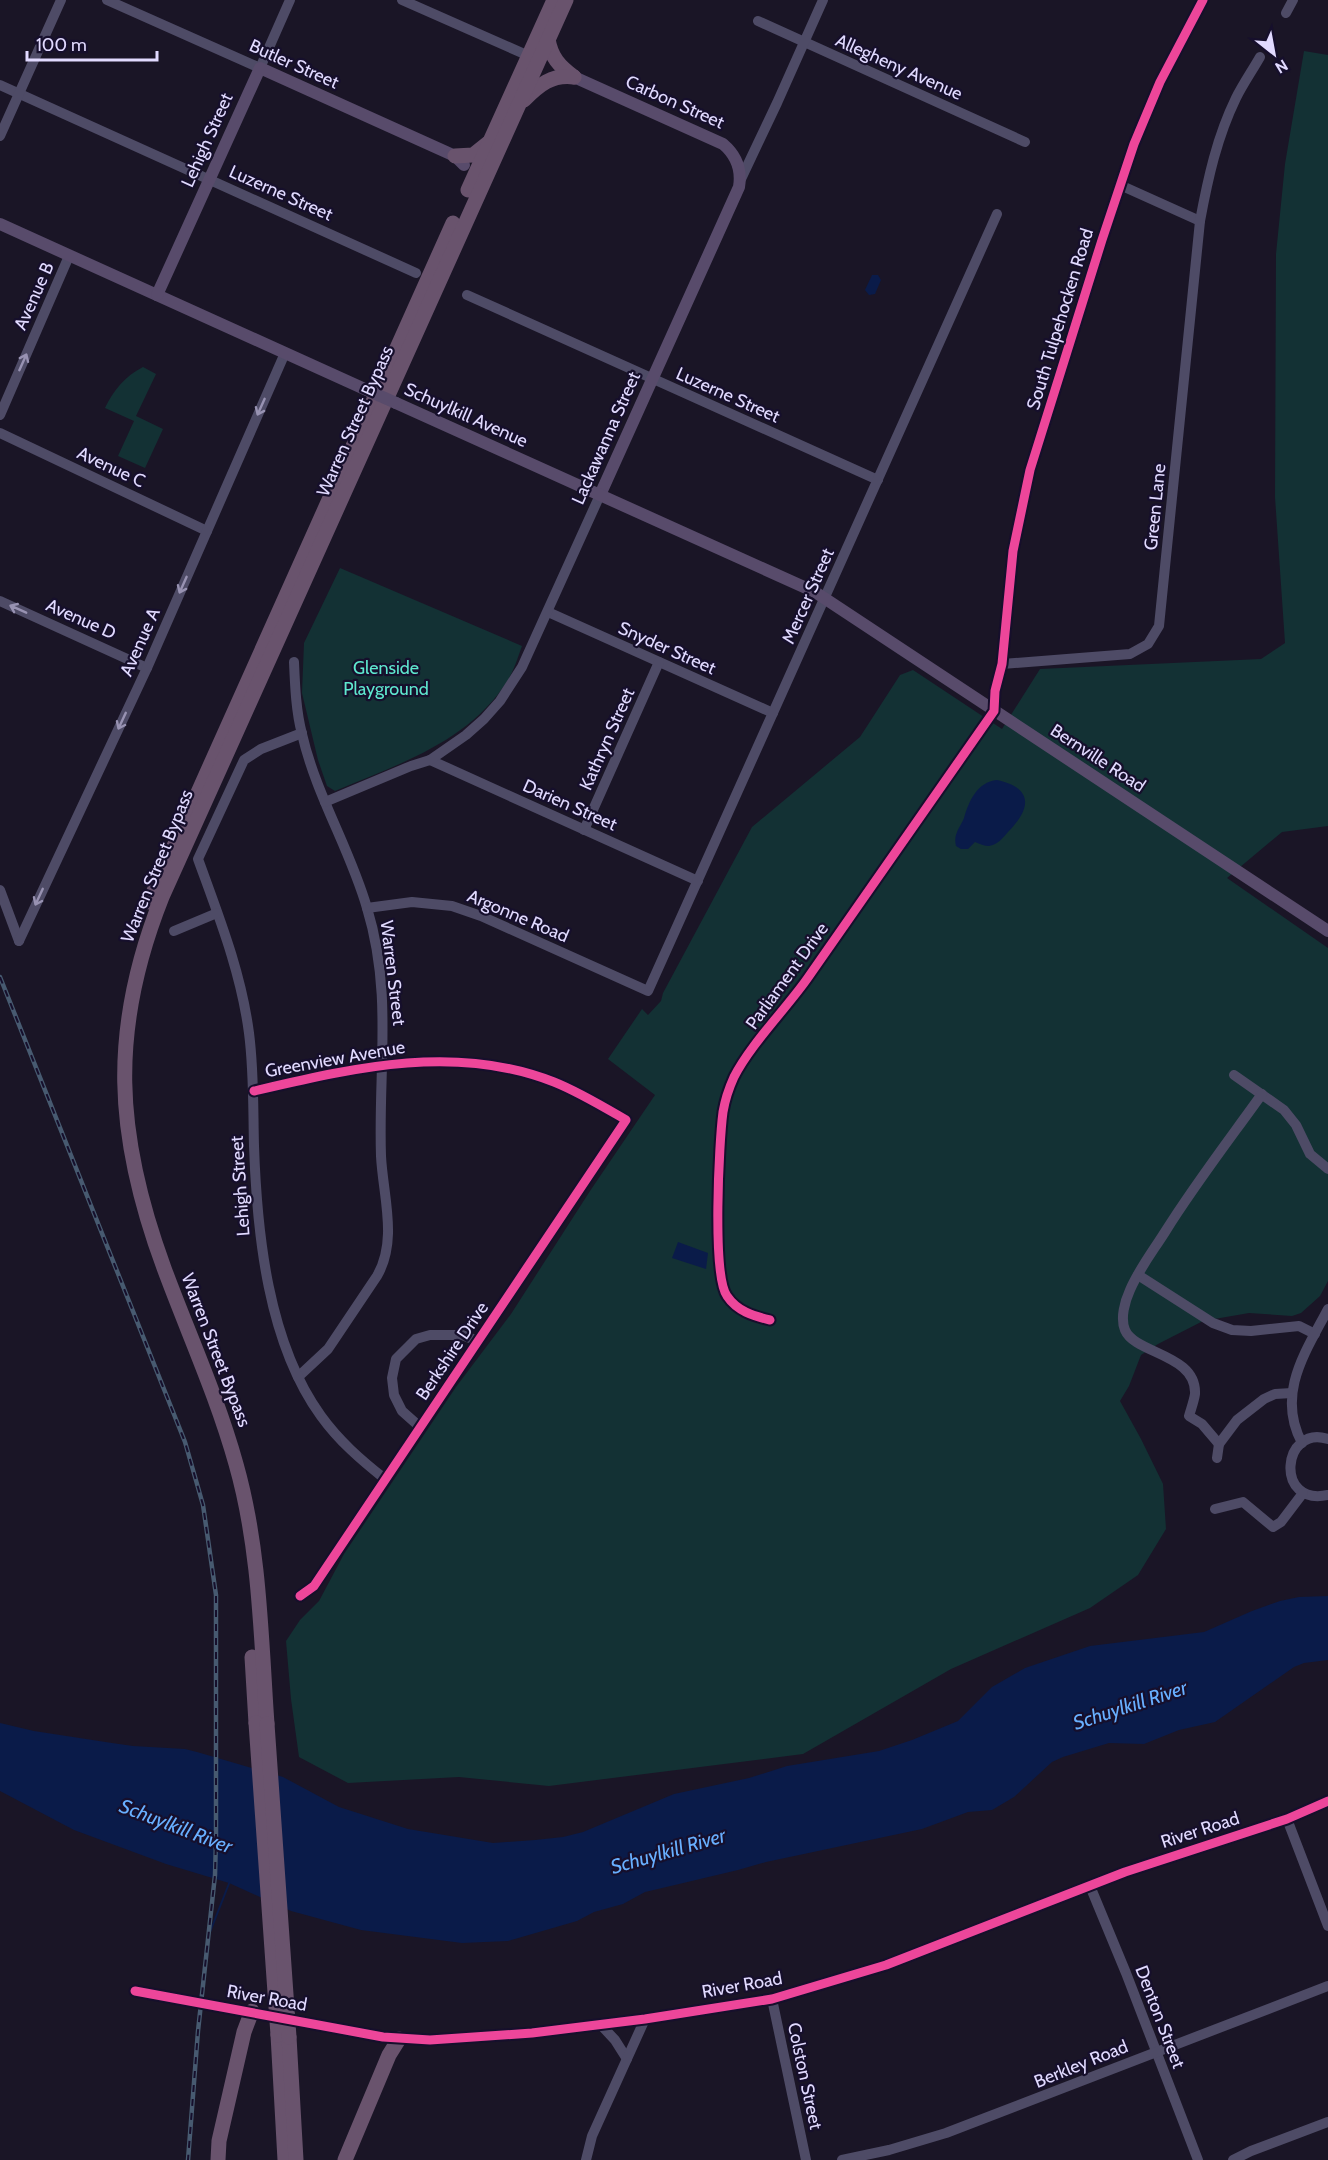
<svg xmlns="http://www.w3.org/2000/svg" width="1328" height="2160" font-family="Cabin,sans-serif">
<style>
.green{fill:#133134}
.water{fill:#0a1b49}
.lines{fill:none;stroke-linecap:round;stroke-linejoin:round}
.stream{stroke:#0a1b49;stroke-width:2}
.minor{stroke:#4e4b66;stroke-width:10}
.major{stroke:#584b6b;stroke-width:12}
.highway{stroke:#69536d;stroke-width:15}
.rail-casing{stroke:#475a70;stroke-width:4.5}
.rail{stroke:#160f2c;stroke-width:2;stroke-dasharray:7;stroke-linecap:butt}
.major-bridge{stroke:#584b6b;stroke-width:12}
.highway-bridge{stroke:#69536d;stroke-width:15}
.cycleway-casing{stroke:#160f2c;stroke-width:13}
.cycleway{stroke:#ed469a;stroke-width:9}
.oneway{stroke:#9892b2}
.labels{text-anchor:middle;stroke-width:4.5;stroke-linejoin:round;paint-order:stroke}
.street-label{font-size:18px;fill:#e1daff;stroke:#160f2c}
.park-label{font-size:18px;fill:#5ee7ce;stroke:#160f2c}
.water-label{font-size:20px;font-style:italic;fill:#68afff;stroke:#160f2c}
</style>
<rect width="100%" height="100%" fill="#1a1526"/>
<g class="green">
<path d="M1304,51L1328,55V826L1282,832L1227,878L1328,948V1281L1320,1296L1301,1313L1292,1316L1249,1313L1203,1321L1158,1344L1141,1355L1129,1386L1120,1401L1141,1439L1163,1484L1166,1529L1138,1575L1090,1608L951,1669L803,1754L549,1786L459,1777L348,1783L299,1757L291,1699L286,1641L300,1620L319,1601L344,1554L456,1387L511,1314L590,1191L655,1095L608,1059L642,1009L648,1015L661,1001L663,993L752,827L860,737L900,675L913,670L1002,729L1040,669L1261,659L1285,643L1275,497L1276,254L1285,164Z"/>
<path d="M143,367L156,374L136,416L163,429L145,468L118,456L134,421L105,408C113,391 125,376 143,367Z"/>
<path d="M340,568L522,646C518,657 514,670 508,680C469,742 399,764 335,791L327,786L318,760L302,693L304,643Z"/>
</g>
<g class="water">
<path d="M872,275H878L881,280L875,294L869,295L865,290Z"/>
<path d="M997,780C1034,788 1031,809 1008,832C1003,838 997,845 989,846C984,846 980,844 975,842L968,849H961L956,846C953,834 960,828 964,818C969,801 977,782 997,780Z"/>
<path d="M678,1242L708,1253L706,1269L672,1258Z"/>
<path d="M1328,1596V1660L1304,1663L1294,1667L1215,1722L1179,1730L1144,1744L1109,1743L1063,1757L1052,1762L1014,1797L992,1810L968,1812L922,1829L766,1862L738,1870L658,1889L645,1892L623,1904L594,1912L577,1921L508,1941L462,1943L361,1930L291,1911L229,1883L166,1864L74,1830L0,1791V1723L34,1731L112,1743L133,1746L185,1749L197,1752L283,1777L339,1807L408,1829L493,1843L535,1840L563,1837L583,1832L674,1794L749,1778L787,1766L879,1751L912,1740L958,1721L992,1687L1025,1668L1090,1646L1204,1632L1252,1611L1280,1601L1299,1597Z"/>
</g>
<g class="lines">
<path class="stream" d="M208,1937L230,1881"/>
<g class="minor">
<path d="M107,0L260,68L290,0"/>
<path d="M402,0L529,56"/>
<path d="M1286,13L1293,0"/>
<path d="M758,21L1025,142"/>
<path d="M0,85L416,273"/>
<path d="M0,136L61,0"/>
<path d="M741,179L777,103L823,0"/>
<path d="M1120,185L1200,221"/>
<path d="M467,295L878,480"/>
<path d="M0,415L69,256"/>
<path d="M0,433L207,531"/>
<path d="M0,601L147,668"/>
<path d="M548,612L773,713"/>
<path d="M294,662C295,686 296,711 302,734C316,795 350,849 367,908C393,993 378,1071 381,1156C383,1196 398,1240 377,1276L328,1349L298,1377"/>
<path d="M1002,664L1130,654L1148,644L1159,626L1200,221C1208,178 1217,137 1236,98C1243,84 1252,71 1260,57"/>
<path d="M302,733L261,749L244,760L198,859C219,917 241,972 249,1033C254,1071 253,1108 254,1146C257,1234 268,1343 321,1416C339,1441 361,1460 385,1479"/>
<path d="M430,760L698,881"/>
<path d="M325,802L411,766L430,760L466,735L484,719L500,701L522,667L600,495"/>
<path d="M584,830L659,662"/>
<path d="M0,890L19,941"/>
<path d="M367,908L412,902L452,906L481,916L648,991L997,214"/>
<path d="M174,931L217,913"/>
<path d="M19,941L147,668L285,353"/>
<path d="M1234,1075L1284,1110L1296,1125L1310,1154L1328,1169"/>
<path d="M254,1091C353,1068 455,1043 554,1082C579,1092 602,1106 626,1120L314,1586L300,1596"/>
<path d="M1138,1275L1213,1323L1232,1330L1251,1331L1299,1326L1315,1334"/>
<path d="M770,1320C753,1316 737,1311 727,1296C712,1275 719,1142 723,1112C725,1100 729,1088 734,1077C751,1044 785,1010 807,979C870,889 932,800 994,711L995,691L1002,664L1013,551L1030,470L1102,240L1134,144L1160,82L1203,0"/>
<path d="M420,1427L402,1411L394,1395L392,1378L396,1359L416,1339L430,1335H462L478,1341"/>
<path d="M1328,1439C1282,1424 1274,1507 1328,1495"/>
<path d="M1302,1443C1276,1394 1305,1353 1328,1309"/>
<path d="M1219,1444L1202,1424L1189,1416C1191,1409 1194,1401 1195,1394C1197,1354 1135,1354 1125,1330C1120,1318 1125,1301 1130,1290C1139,1269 1153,1251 1165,1232C1195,1184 1229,1140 1262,1094"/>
<path d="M1217,1458L1219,1444L1237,1420L1264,1399L1275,1394L1292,1393"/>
<path d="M1215,1509L1243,1502L1273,1527L1281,1522L1303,1493"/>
<path d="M1287,1819L1328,1926"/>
<path d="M1090,1886L1126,1973L1198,2160"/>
<path d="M135,1991L383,2037L430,2040L532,2033L645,2019L772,1999L886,1965L1125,1872L1287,1819L1328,1801"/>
<path d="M772,1999L806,2160"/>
<path d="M601,2025L615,2040L627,2059"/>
<path d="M586,2160L592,2136L645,2019"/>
<path d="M842,2160L889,2150L946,2133L1328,1986"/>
<path d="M1233,2160L1251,2151L1328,2122"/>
</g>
<g class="major">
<path d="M574,77L723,144C736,155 742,169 739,187L600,495"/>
<path d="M0,224L369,391"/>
<path d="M157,295L260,68L455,156L464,165"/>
<path d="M396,403L815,592L1328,931"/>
</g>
<g class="highway">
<path d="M548,39C551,57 559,66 574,77"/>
<path d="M524,100C539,85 552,74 574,77"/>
<path d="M455,156L473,155L488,143"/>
<path d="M468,190L554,0"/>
<path d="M149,902L453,223"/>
<path d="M252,1657L256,1723"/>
<path d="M267,1724C261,1638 260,1548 236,1464C217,1396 188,1333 164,1268C115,1135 109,1030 162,897L566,0"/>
<path d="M278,2035L285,2160"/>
<path d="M289,2037L296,2160"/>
<path d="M218,2160L219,2141L244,2032L252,2011"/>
<path d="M345,2160L389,2055L399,2039"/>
</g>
<g class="rail-casing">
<path id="rail" d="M0,977L185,1442L203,1505L216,1595V1839L215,1875L198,2031L188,2160"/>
</g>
<use href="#rail" class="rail"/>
<path class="major-bridge" d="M369,391L396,403"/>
<g class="highway-bridge">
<path d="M256,1723L278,2035"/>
<path d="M267,1724L289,2037"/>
</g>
<g class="cycleway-casing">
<g id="cycleway">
<path d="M254,1091C353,1068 455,1043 554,1082C579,1092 602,1106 626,1120L314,1586L300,1596"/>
<path d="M770,1320C753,1316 737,1311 727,1296C712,1275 719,1142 723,1112C725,1100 729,1088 734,1077C751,1044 785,1010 807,979C870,889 932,800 994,711L995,691L1002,664L1013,551L1030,470L1102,240L1134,144L1160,82L1203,0"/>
<path d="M135,1991L383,2037L430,2040L532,2033L645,2019L772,1999L886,1965L1125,1872L1287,1819L1328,1801"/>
</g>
</g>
<use href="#cycleway" class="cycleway"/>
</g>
<defs><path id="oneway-shaft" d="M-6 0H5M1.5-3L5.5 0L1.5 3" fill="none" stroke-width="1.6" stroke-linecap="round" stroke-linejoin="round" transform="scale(1.5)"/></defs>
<g class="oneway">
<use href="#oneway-shaft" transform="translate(23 362) rotate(-66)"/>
<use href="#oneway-shaft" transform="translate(261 407) rotate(114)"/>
<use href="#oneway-shaft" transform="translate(183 585) rotate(114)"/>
<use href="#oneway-shaft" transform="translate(18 609) rotate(-156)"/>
<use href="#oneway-shaft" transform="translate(122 721) rotate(115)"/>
<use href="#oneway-shaft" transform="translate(39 897) rotate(115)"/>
</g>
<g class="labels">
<g class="street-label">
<text transform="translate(294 64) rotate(24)" y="6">Butler Street</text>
<text transform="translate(899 67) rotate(24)" y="6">Allegheny Avenue</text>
<text transform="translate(675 102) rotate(24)" y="6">Carbon Street</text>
<text transform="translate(207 140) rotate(-66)" y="6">Lehigh Street</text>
<text transform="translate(281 193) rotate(24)" y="6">Luzerne Street</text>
<text transform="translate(34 296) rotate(-66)" y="6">Avenue B</text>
<text transform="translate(1060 319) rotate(-73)" y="6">South Tulpehocken Road</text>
<text transform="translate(728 395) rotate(24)" y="6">Luzerne Street</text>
<text transform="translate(466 415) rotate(24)" y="6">Schuylkill Avenue</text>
<text transform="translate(355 421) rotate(-66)" y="6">Warren Street Bypass</text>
<text transform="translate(606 438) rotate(-66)" y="6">Lackawanna Street</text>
<text transform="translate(111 467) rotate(25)" y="6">Avenue C</text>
<text transform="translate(1155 507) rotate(-84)" y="6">Green Lane</text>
<text transform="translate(808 596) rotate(-66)" y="6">Mercer Street</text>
<text transform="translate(81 619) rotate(24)" y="6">Avenue D</text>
<text transform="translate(140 642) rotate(-66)" y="6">Avenue A</text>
<text transform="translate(667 648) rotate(24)" y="6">Snyder Street</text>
<text transform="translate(607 739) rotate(-66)" y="6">Kathryn Street</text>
<text transform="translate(1098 758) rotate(33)" y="6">Bernville Road</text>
<text transform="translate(570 805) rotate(24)" y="6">Darien Street</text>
<text transform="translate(157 866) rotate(-68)" y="6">Warren Street Bypass</text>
<text transform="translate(518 916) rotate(23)" y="6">Argonne Road</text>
<text transform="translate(393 973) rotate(83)" y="6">Warren Street</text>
<text transform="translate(787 976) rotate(-54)" y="6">Parliament Drive</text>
<text transform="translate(335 1059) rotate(-10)" y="6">Greenview Avenue</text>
<text transform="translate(240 1186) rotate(-94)" y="6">Lehigh Street</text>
<text transform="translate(216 1350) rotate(69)" y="6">Warren Street Bypass</text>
<text transform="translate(452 1351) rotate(-56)" y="6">Berkshire Drive</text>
<text transform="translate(1200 1830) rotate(-18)" y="6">River Road</text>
<text transform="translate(742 1985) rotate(-10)" y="6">River Road</text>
<text transform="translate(267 1998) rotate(10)" y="6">River Road</text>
<text transform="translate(1160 2017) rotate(69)" y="6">Denton Street</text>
<text transform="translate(1081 2064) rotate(-22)" y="6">Berkley Road</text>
<text transform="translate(805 2076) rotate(78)" y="6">Colston Street</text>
</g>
<g class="park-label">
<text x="386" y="674">Glenside<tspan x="386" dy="21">Playground</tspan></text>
</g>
<g class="water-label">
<text transform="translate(1130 1705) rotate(-18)" y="7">Schuylkill River</text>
<text transform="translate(176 1826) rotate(21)" y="7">Schuylkill River</text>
<text transform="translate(668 1851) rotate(-16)" y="7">Schuylkill River</text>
</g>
</g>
<g transform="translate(1274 54) rotate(149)" stroke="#160f2c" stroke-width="4.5" paint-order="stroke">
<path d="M0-4.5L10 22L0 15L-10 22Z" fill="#e1daff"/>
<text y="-9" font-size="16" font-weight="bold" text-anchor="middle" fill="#e1daff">N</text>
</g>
<path d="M27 51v9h130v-9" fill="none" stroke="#e1daff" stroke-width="3"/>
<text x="36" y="51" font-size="18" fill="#e1daff" stroke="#160f2c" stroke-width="4.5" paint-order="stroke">100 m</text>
</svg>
